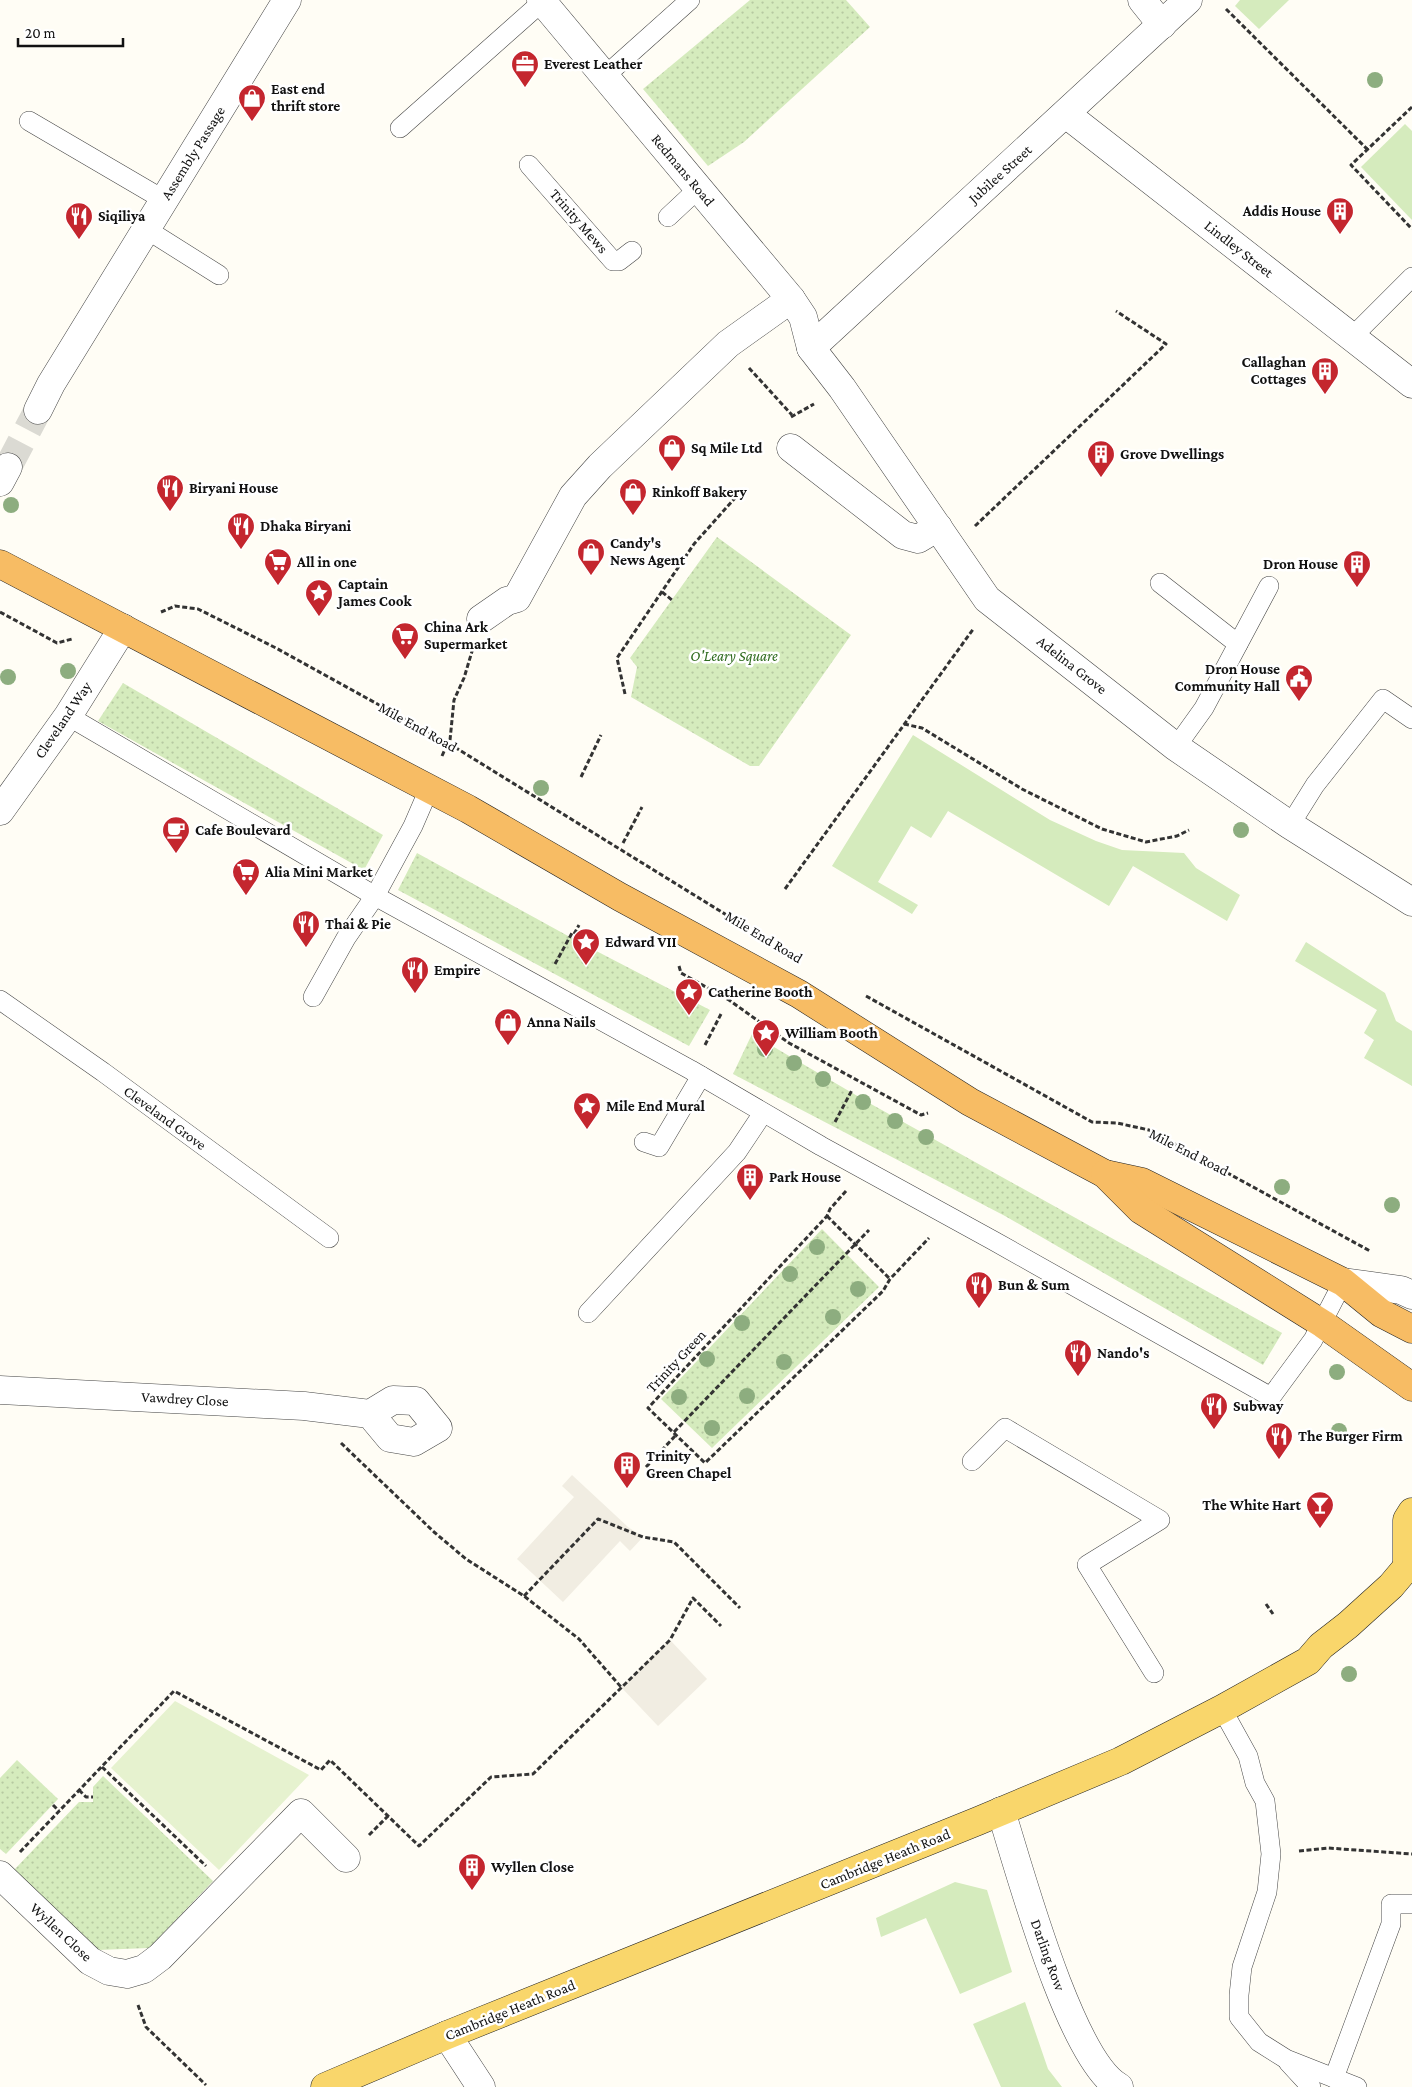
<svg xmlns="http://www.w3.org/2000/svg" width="1412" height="2087" font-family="'Crimson Pro',serif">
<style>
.grass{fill:#d5ebbd}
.park{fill:url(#park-dots)}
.pitch{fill:#e6f2cf}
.plaza{fill:#f1ede2}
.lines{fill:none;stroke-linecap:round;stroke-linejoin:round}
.minor-tunnel{stroke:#dbdad3;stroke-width:28;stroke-dasharray:28 14;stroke-linecap:butt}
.service-casing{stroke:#444;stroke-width:20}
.minor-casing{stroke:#444;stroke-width:29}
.tertiary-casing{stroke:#444;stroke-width:29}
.primary-casing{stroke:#222;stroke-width:29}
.trunk-casing{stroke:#222;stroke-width:29}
.path{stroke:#333;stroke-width:3;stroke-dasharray:5 2.5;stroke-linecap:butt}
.service{stroke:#fff;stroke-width:19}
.minor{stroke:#fff;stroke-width:28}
.tertiary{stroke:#fff;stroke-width:28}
.primary{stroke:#f9d66b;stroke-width:28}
.trunk{stroke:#f7bc64;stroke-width:28}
.tree{fill:#8dad7f}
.labels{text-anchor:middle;stroke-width:5;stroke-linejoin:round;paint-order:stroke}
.poi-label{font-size:15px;font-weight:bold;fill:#111;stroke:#fff;text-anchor:start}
.street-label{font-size:15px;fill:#111;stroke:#fff}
.park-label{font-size:15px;font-style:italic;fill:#2f6b1f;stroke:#fff}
</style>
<defs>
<pattern id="park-dots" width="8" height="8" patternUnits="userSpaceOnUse" patternTransform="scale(1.25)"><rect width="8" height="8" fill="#d5ebbd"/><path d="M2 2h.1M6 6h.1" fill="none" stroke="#b6c8a1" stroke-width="1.8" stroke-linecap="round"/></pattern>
</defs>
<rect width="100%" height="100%" fill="#fffdf5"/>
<g class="grass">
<path d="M1240,0H1289L1259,29L1235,6Z"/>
<path d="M1405,124L1412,131V220L1361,167Z"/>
<path d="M913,735L1050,820L1096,841L1122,850L1184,853L1196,868L1240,895L1227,921L1133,866L1109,906L948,811L931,838L911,826L878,882L918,905L912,914L832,866Z"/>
<path d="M1306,942L1385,993L1396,1021L1412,1031V1086L1364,1058L1374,1040L1364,1033L1377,1010L1295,961Z"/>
<path d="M955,1882L987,1890L1012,1972L960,1994L926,1918L881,1937L876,1918Z"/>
<path d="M1025,2002L1048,2069L1062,2087H1001L973,2024Z"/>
</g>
<g class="park">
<path d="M750,0H846L870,27L744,142L708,166L643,89Z"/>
<path d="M717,537L851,635L759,766H750L631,697L637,667L630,658Z"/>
<path d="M123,683L383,835L364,870L98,721Z"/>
<path d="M417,853L579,942L710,1010L689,1046L398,890Z"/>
<path d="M752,1034L871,1104L1282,1333L1263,1365L1005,1216L733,1074Z"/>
<path d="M822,1229L879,1287L712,1448L661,1399Z"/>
<path d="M17,1760L58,1799L6,1854L0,1849V1778Z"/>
<path d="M103,1776L213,1881L149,1948L98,1950L14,1870L79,1802H93V1787Z"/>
</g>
<path class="pitch" d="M175,1701L309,1775L219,1870L111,1768Z"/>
<g class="plaza">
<path d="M572,1475L628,1527L643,1537L630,1551L620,1541L563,1602L517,1559L574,1497L562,1486Z"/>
<path d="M670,1640L707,1679L658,1726L621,1687Z"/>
</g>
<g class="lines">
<path class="minor-tunnel" d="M8,467L38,410"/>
<g class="service-casing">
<g id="service">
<path d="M605,76L690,0"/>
<path d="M29,121L164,200"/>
<path d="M400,128L542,2"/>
<path d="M529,165L613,261H619L632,251"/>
<path d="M668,217L698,189"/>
<path d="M146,229L219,275"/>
<path d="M1352,337L1412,277"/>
<path d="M1160,583L1238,644"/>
<path d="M68,716L375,896L691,1070L821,1146L994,1241L1271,1397L1313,1340L1343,1282"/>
<path d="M1176,747L1204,708L1269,586"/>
<path d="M1290,825L1315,785L1383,699L1412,719"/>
<path d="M313,997L346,938L375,896L413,826L429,789"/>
<path d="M0,1000L103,1072L329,1238"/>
<path d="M644,1142L659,1147L701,1076"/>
<path d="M588,1313L737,1152L763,1113"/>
<path d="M972,1461L1005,1428L1160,1520L1087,1565L1154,1673"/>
<path d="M1222,1709L1248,1756L1255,1783L1265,1801L1271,1854L1267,1892L1242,1967L1239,1995V2017L1259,2042L1286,2059L1357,2087"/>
<path d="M1288,2062L1311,2087"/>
<path d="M1334,2078L1391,1924V1904H1412"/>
</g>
</g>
<g class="minor-casing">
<g id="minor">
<path d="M541,0L791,299L803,317L811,348L842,388L987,599L1176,747L1290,825L1412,902"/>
<path d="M1142,0L1162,25"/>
<path d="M1066,114L1412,384"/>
<path d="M811,348L1188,0"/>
<path d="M38,410L51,384L287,0"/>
<path d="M791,448L903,535L918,539L938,527"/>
<path d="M0,482L8,467"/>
<path d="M481,619L507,601L517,598L573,496L600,466L728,344L791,299"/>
<path d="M0,811L68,716L123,628"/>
<path d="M0,1390L304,1406L370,1414L393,1400L416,1401L438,1428L414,1442L390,1438L370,1414"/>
<path d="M1001,1811C1019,1868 1070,2059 1119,2087"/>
<path d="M0,1875L90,1961L109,1971L127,1974L144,1969L160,1957L301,1813L346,1858"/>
<path d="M447,2035L481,2087"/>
</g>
</g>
<g class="tertiary-casing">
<path id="tertiary" d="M1343,1282L1401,1290L1412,1295"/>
</g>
<g class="primary-casing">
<g id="primary">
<path d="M1407,1567V1520L1412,1512"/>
<path d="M325,2087L447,2035L978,1821L1121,1761L1222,1709L1308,1661L1321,1646L1348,1625L1391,1586L1407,1567L1412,1565"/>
</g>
</g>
<g class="trunk-casing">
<g id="trunk">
<path d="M0,564L468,809L620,897L799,994L970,1102L1105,1174L1142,1182L1343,1282L1381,1313L1412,1329"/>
<path d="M1105,1174L1141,1210L1323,1324L1412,1387"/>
</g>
</g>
<g class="path">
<path d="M1226,9L1368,150"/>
<path d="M1412,107L1351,165L1412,229"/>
<path d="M749,368L792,415"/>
<path d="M791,417L814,404"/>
<path d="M975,526L1166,344L1116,311"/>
<path d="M662,592L672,600"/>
<path d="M0,612L57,643L72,639"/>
<path d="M161,612L175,606L198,609L276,648L448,743L733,919"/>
<path d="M625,694L617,658L694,544L743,489"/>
<path d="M904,724L922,728L1022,789L1102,829L1146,842L1177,836L1189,830"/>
<path d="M450,740L454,700L464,678L473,648"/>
<path d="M442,756L446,747"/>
<path d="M581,777L601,735"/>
<path d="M623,843L642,807"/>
<path d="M785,889L974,628"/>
<path d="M574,934L579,925"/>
<path d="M555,964L572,933"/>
<path d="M679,966L681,973L729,1000L789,1043L921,1115L928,1113"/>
<path d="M866,996L1092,1122L1117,1123L1149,1130L1370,1251"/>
<path d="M705,1045L721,1014"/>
<path d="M835,1122L852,1090"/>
<path d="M846,1191L830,1209L827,1216L648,1408L705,1463L883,1291L890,1279L929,1238"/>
<path d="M827,1216L890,1279"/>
<path d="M674,1432L869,1230"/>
<path d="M341,1443L434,1532L466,1559L524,1596L579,1639L621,1687"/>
<path d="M646,1467L676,1435"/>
<path d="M524,1596L598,1519L643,1537L674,1542L740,1608"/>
<path d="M1266,1604L1273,1614"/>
<path d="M102,1767L206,1866"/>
<path d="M79,1790L86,1797H93"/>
<path d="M53,1805L59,1811"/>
<path d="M369,1835L388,1816"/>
<path d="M1299,1851L1328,1848L1412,1854"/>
<path d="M20,1852L174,1691L321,1770L330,1760L419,1846L491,1777L533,1774L670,1640L693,1598L721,1626"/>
<path d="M138,2005L146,2027L206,2085"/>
</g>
<use href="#service" class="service"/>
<use href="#minor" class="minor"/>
<use href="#tertiary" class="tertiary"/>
<use href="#primary" class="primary"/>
<use href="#trunk" class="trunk"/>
</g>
<g class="tree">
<circle cx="1375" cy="80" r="8"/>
<circle cx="11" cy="505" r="8"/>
<circle cx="68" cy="671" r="8"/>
<circle cx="8" cy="677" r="8"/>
<circle cx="541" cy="788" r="8"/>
<circle cx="1241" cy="830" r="8"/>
<circle cx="765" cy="1049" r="8"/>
<circle cx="794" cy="1063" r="8"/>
<circle cx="823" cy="1079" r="8"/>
<circle cx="863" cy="1102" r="8"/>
<circle cx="895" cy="1121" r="8"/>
<circle cx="926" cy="1137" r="8"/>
<circle cx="1282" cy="1187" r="8"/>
<circle cx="1392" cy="1205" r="8"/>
<circle cx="817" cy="1247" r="8"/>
<circle cx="790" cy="1274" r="8"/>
<circle cx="858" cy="1289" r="8"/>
<circle cx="833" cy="1317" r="8"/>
<circle cx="742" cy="1323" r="8"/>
<circle cx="707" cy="1359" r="8"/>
<circle cx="784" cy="1362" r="8"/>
<circle cx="1337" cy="1372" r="8"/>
<circle cx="747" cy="1396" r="8"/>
<circle cx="679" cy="1397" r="8"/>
<circle cx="712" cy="1428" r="8"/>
<circle cx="1339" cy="1431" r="8"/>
<circle cx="1349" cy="1674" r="8"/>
</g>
<defs>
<g id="office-pin" transform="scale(1.4375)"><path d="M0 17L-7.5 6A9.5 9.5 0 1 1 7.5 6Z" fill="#c4262e" stroke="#fff"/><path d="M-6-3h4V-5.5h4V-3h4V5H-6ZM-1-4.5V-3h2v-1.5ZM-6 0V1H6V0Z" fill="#fff"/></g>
<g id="shop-pin" transform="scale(1.4375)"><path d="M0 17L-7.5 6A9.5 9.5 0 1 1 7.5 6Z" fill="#c4262e" stroke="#fff"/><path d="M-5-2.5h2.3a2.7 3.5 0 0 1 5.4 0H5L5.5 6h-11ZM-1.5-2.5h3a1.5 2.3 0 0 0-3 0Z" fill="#fff"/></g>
<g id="building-pin" transform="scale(1.4375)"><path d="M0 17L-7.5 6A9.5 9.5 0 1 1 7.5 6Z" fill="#c4262e" stroke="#fff"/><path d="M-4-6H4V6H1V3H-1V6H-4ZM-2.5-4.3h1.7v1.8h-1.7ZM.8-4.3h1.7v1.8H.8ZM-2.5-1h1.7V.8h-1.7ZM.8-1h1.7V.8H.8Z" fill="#fff"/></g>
<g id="restaurant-pin" transform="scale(1.4375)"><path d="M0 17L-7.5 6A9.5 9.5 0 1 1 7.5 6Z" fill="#c4262e" stroke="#fff"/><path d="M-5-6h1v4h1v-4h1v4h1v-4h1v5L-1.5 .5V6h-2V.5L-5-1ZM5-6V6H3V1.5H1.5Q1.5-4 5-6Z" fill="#fff"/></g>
<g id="supermarket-pin" transform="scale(1.4375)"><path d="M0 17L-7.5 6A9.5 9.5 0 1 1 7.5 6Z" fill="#c4262e" stroke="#fff"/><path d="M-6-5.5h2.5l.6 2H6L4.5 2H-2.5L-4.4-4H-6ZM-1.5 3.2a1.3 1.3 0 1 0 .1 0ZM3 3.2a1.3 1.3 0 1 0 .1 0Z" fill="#fff"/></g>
<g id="sight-pin" transform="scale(1.4375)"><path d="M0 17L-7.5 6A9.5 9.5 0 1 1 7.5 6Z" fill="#c4262e" stroke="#fff"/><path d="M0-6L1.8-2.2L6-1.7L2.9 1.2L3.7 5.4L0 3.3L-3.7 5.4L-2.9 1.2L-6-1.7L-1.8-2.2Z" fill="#fff"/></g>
<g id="civic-pin" transform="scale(1.4375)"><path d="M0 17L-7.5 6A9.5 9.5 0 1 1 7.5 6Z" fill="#c4262e" stroke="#fff"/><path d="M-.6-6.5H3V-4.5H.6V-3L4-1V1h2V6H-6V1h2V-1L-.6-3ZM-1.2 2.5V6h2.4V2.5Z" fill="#fff"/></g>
<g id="cafe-pin" transform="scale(1.4375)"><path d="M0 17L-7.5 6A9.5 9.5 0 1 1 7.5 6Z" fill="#c4262e" stroke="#fff"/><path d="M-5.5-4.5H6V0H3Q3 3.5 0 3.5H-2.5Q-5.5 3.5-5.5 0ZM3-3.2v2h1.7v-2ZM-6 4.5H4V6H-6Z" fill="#fff"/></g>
<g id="bar-pin" transform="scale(1.4375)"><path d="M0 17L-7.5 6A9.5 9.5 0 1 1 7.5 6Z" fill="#c4262e" stroke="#fff"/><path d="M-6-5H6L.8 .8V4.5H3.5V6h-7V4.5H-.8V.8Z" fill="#fff"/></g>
</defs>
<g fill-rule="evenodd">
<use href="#office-pin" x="525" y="64"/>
<use href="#shop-pin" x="252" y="98"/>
<use href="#building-pin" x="1340" y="211"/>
<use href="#restaurant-pin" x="79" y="216"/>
<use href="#building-pin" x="1325" y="371"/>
<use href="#shop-pin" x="672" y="448"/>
<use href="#building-pin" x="1101" y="454"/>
<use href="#restaurant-pin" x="170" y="488"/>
<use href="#shop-pin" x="633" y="492"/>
<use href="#restaurant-pin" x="241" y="526"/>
<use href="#shop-pin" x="591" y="552"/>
<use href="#supermarket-pin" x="278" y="562"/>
<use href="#building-pin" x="1357" y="564"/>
<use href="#sight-pin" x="319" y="593"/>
<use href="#supermarket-pin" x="405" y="636"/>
<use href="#civic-pin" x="1299" y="678"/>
<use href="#cafe-pin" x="176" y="830"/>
<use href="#supermarket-pin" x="246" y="872"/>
<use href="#restaurant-pin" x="306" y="924"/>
<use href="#sight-pin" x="586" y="942"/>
<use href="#restaurant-pin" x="415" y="970"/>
<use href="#sight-pin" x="689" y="992"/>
<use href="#shop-pin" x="508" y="1022"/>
<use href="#sight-pin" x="766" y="1033"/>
<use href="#sight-pin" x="587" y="1106"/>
<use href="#building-pin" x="750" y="1177"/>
<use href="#restaurant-pin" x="979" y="1285"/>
<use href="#restaurant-pin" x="1078" y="1353"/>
<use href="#restaurant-pin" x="1214" y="1406"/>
<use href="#restaurant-pin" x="1279" y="1436"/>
<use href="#building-pin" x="627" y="1465"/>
<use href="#bar-pin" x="1320" y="1505"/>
<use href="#building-pin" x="472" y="1867"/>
</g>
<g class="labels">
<g class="poi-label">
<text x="544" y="69">Everest Leather</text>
<text x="271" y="94">East end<tspan x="271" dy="17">thrift store</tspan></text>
<text x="1321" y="216" text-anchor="end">Addis House</text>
<text x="98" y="221">Siqiliya</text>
<text x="1306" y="367" text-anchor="end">Callaghan<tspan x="1306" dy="17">Cottages</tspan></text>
<text x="691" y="453">Sq Mile Ltd</text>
<text x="1120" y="459">Grove Dwellings</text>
<text x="189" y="493">Biryani House</text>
<text x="652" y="497">Rinkoff Bakery</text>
<text x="260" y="531">Dhaka Biryani</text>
<text x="610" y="548">Candy's<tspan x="610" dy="17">News Agent</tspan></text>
<text x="297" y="567">All in one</text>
<text x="1338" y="569" text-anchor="end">Dron House</text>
<text x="338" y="589">Captain<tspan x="338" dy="17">James Cook</tspan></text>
<text x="424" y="632">China Ark<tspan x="424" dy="17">Supermarket</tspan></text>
<text x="1280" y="674" text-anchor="end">Dron House<tspan x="1280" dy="17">Community Hall</tspan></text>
<text x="195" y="835">Cafe Boulevard</text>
<text x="265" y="877">Alia Mini Market</text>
<text x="325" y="929">Thai &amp; Pie</text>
<text x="605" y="947">Edward VII</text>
<text x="434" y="975">Empire</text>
<text x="708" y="997">Catherine Booth</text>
<text x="527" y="1027">Anna Nails</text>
<text x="785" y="1038">William Booth</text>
<text x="606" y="1111">Mile End Mural</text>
<text x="769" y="1182">Park House</text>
<text x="998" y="1290">Bun &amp; Sum</text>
<text x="1097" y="1358">Nando's</text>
<text x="1233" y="1411">Subway</text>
<text x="1298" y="1441">The Burger Firm</text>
<text x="646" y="1461">Trinity<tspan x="646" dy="17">Green Chapel</tspan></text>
<text x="1301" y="1510" text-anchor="end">The White Hart</text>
<text x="491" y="1872">Wyllen Close</text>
</g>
<g class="street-label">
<text transform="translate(193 153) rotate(-58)" y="5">Assembly Passage</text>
<text transform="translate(683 170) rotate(50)" y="5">Redmans Road</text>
<text transform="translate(1000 174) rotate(-42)" y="5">Jubilee Street</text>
<text transform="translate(579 221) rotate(49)" y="5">Trinity Mews</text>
<text transform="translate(1239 249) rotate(38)" y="5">Lindley Street</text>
<text transform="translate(1072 665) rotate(38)" y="5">Adelina Grove</text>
<text transform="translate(63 720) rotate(-56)" y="5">Cleveland Way</text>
<text transform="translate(418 727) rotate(29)" y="5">Mile End Road</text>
<text transform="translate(764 937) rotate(31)" y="5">Mile End Road</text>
<text transform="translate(165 1118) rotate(36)" y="5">Cleveland Grove</text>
<text transform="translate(1189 1152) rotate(27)" y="5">Mile End Road</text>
<text transform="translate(676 1361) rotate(-47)" y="5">Trinity Green</text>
<text transform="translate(185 1399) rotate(3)" y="5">Vawdrey Close</text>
<text transform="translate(885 1859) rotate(-22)" y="5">Cambridge Heath Road</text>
<text transform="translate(61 1932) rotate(43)" y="5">Wyllen Close</text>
<text transform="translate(1048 1955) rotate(70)" y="5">Darling Row</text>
<text transform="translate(510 2010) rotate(-22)" y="5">Cambridge Heath Road</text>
</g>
<g class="park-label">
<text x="734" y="661">O'Leary Square</text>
</g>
</g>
<path d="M18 38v8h105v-8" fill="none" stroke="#111111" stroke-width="2.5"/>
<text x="25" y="38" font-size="15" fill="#111111" stroke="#ffffff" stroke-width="4" paint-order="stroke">20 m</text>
</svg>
